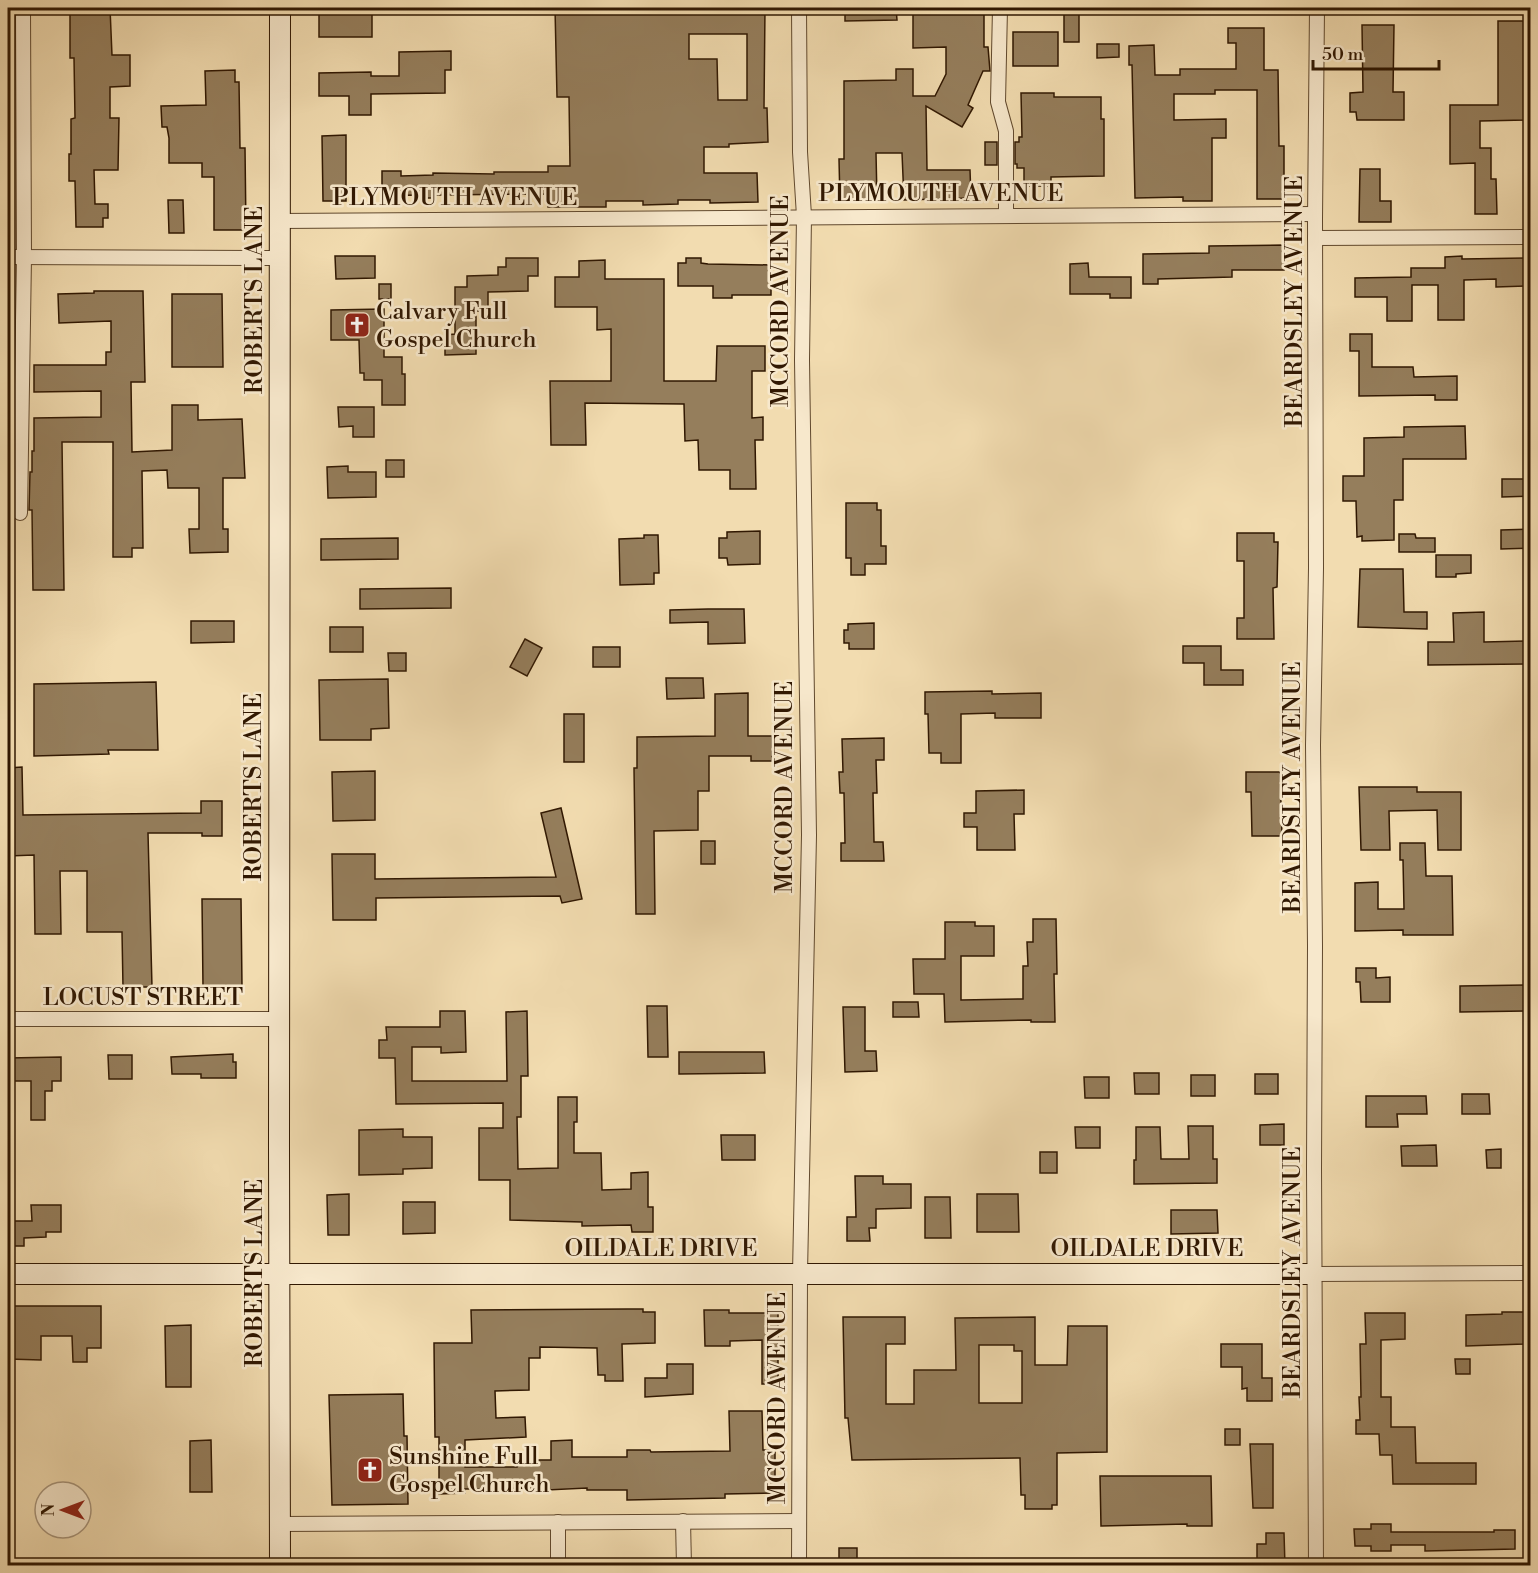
<svg xmlns="http://www.w3.org/2000/svg" width="1538" height="1573" font-family="'Libre Bodoni',serif">
<style>
.building{fill:#957e5c;stroke:#311802;stroke-width:1.5;fill-rule:evenodd}
.lines{fill:none;stroke-linecap:round;stroke-linejoin:round}
.street-casing{stroke:#61492e;stroke-width:16}
.secondary-casing{stroke:#311802;stroke-width:22}
.street{stroke:#f7e8cc;stroke-width:14}
.secondary{stroke:#f7e8cc;stroke-width:20}
.labels{text-anchor:middle;stroke-width:5;stroke-linejoin:round;paint-order:stroke}
.street-label{font-size:24px;fill:#311802;stroke:#f7e8cc}
.poi-label{font-size:24px;fill:#311802;stroke:#f7e8cc;text-anchor:start}
</style>
<rect width="100%" height="100%" fill="#f2dcb0"/>
<filter id="stains"><feTurbulence type="fractalNoise" baseFrequency=".00333" numOctaves="4"/><feColorMatrix values="0 0 0 0 .2 0 0 0 0 .09 0 0 0 0 .02 0 0 0 .5 -.17"/></filter>
<radialGradient id="worn" r=".72"><stop offset=".6" stop-color="#630" stop-opacity="0"/><stop offset="1" stop-color="#630" stop-opacity=".3"/></radialGradient>
<g class="building">
<path d="M70,8H110L112,55H130V86L110,87V118H119L118,170H94L95,204H108V218H103V227H76L75,181H69V154H71V119L75,118L74,58H70Z"/>
<rect x="319" y="8" width="53" height="29"/>
<path d="M555,8H765L764,108H767L768,142L729,144V147H704V173H757L758,202L710,203V200H678V204L643,205V201H606V207H548V194L435,195V198H415V195L382,196V171H401V176L433,175V173L494,174V172H548V166H570L569,97H557ZM689,34H747V100H718L717,59H689Z"/>
<path d="M845,8H896L897,20L845,21Z"/>
<path d="M913,8H984V47H988L990,71H983L968,105L973,108L962,127L926,106L927,170H970L971,198L904,200L902,153H876L877,199L840,202L839,159H844V81L896,80V69H913V96H935L946,74V47L913,48Z"/>
<rect x="1064" y="8" width="15" height="34"/>
<path d="M1498,21H1526L1527,120L1480,121V148H1491V179H1496L1497,214H1475V163L1450,164V105H1498Z"/>
<path d="M1362,25H1394L1393,92H1404V120H1357L1356,112H1350V93L1363,92Z"/>
<path d="M1228,28H1264V70H1278L1279,146H1284V199H1257V90H1215V94H1174V120L1226,119V138H1212V201H1183V197L1135,198L1132,65H1129V46L1154,45L1155,75H1180V69H1236V43H1228Z"/>
<rect x="1013" y="32" width="45" height="34"/>
<path d="M1097,44H1119V57L1097,58Z"/>
<path d="M451,51V70H445V93L371,94V115H349V96H319V73L371,72V76H399V52Z"/>
<path d="M235,70V82H239L240,148H245L246,230H214V177H202V163H169V138L167,127H162L161,106L206,105L205,71Z"/>
<path d="M1021,93H1054V97H1101V119H1104V176L1051,177V186H1024V168H1017V164H1015V142H1019V137H1022Z"/>
<path d="M346,135V201H323L322,136Z"/>
<rect x="985" y="142" width="12" height="23"/>
<path d="M1360,169H1380V201H1391V222H1359Z"/>
<path d="M168,200H183L184,233H169Z"/>
<path d="M1284,245V270H1232V277L1158,279V284H1143V254L1209,253V246Z"/>
<path d="M335,256H375V278L336,279Z"/>
<path d="M1462,256V259L1530,258V286L1496,287V279L1464,280V320H1438V285H1412V321H1387V297H1355V278L1411,277V268H1445V257Z"/>
<path d="M506,258H538V276H528V291L488,292V311H476V354L445,355V335L455,334V287H467V276L498,275V267H506Z"/>
<path d="M686,258H701V263L708,264L771,265V295H732V298H713V286H678V263H686Z"/>
<path d="M605,260V279H664V381H716L717,346H765V371H752V418L763,417V440H755L756,489H730V470H699L698,440L685,441L684,404L585,403L586,445H551L550,381H611V329L597,330V307H555V277H579V261Z"/>
<path d="M1088,263L1089,277H1131V298H1110V294H1070V264Z"/>
<rect x="379" y="284" width="12" height="15"/>
<path d="M94,291H143L145,382H131L132,452L172,450V405H198V420L242,419L245,478H223V529H228V552L190,553L189,529H199V488H168L167,470L142,471L143,548H132V557H113V442H62L64,590H33L32,510H29L30,472H32V451H34V418L101,417V391L34,392V365H106V352H111V321L59,323L58,294L94,293Z"/>
<path d="M172,294H222L223,367H172Z"/>
<path d="M384,309V357H402V374H405V405H382V380H364V373H360L359,340H331V310Z"/>
<path d="M1350,334H1372V367H1413L1414,377L1457,376V400H1435V395L1359,396V351H1350Z"/>
<path d="M338,407H374V437H353V426L339,427Z"/>
<path d="M1465,426L1466,459H1403V500H1394V540L1362,541V536L1357,537L1356,501H1343V476H1364V438L1404,437V427Z"/>
<rect x="386" y="460" width="18" height="17"/>
<path d="M348,466V472H376V497L328,498L327,467Z"/>
<path d="M8,472H12L11,511H8Z"/>
<path d="M1502,479H1530V496L1502,497Z"/>
<path d="M846,503H877V510H881V546H886V564H865V575H851V558H846Z"/>
<path d="M1530,529V548L1501,549V530Z"/>
<path d="M760,531V564L728,565L727,558H719V538H727V532Z"/>
<path d="M1237,533H1274V542H1278L1277,587L1273,588L1274,639H1237V618H1244V561H1237Z"/>
<path d="M1399,534H1415L1416,538H1435V552H1399Z"/>
<path d="M644,535H658L659,573H654V584L620,585L619,539L644,538Z"/>
<path d="M398,538V559L321,560V539Z"/>
<path d="M1436,555H1471V573L1456,574V577H1436Z"/>
<path d="M1360,569H1403L1404,612H1427V629L1358,627Z"/>
<path d="M451,588V608L360,609V589Z"/>
<path d="M708,609H744L745,643L708,644V622L670,623V610Z"/>
<path d="M1484,612V642L1530,641V664L1428,665V642H1454L1453,613Z"/>
<path d="M191,621H234V642L191,643Z"/>
<path d="M874,623V649H849V643H844V630H848V624Z"/>
<rect x="330" y="627" width="33" height="25"/>
<path d="M525,639L542,648L527,676L510,667Z"/>
<path d="M1183,646H1221V670H1243V685H1204V663H1183Z"/>
<rect x="593" y="647" width="27" height="20"/>
<path d="M388,653H406V671H389Z"/>
<path d="M666,678H703L704,698L667,699Z"/>
<path d="M388,679L389,728L371,729V740H320L319,680Z"/>
<path d="M156,682L158,750H108L109,754L34,756V684Z"/>
<path d="M992,691V694L1041,693V718H995V713L961,714V763H941V753H929L928,714H925V692Z"/>
<path d="M748,693V736H772V761H751V756H709V791H698V830L654,831L655,914H636L634,768H637V737L715,736V694Z"/>
<rect x="564" y="714" width="20" height="48"/>
<path d="M884,738V760H876L877,793H873L874,842H883L884,861H841V843H845L844,793H840L839,772H843L842,739Z"/>
<path d="M22,767L23,815L201,813V801H222V836H202V833H148L152,987H123L122,932H87V871H60L61,934H35L34,855L8,856V768Z"/>
<path d="M375,771V820L333,821L332,772Z"/>
<path d="M1246,772H1280L1282,836H1252L1251,792H1246Z"/>
<path d="M1359,787H1417V792H1461V850H1438L1437,810L1389,811L1390,850H1361Z"/>
<path d="M1024,790V814H1014L1015,850H977V827H964V813H976V791Z"/>
<path d="M561,808L582,899L562,903L560,896L376,898V920H333L332,854H375V879L556,877L541,813Z"/>
<rect x="701" y="841" width="14" height="23"/>
<path d="M1400,843H1425L1426,876H1452L1453,935H1403V930L1355,931V883L1378,882V909H1404L1403,860H1400Z"/>
<path d="M202,899H241L242,987H203Z"/>
<path d="M1033,919H1056L1057,974H1054L1055,1022H1031V1020L945,1022L944,994H914L913,959H945V922H975V926H994V956H961V1000L1023,999V966H1028L1027,942H1033Z"/>
<path d="M1356,968H1376V978L1390,977V1002H1361L1360,982H1356Z"/>
<path d="M1530,985V1011L1460,1012V986Z"/>
<path d="M893,1002H918L919,1017H893Z"/>
<path d="M647,1006H667L668,1057H648Z"/>
<path d="M843,1007H865V1051H876L877,1071L845,1072Z"/>
<path d="M440,1011H465L466,1052L441,1053V1047H412V1081H507L506,1012L527,1011L528,1076H521V1117H517L518,1169L558,1168V1097H577V1122H574V1153H601L602,1190L631,1189V1173L648,1172V1207H653V1232H632L631,1225L582,1226V1222L510,1220V1180H479V1128H503V1103L396,1104L395,1058H379V1040H387L386,1027H440Z"/>
<path d="M679,1052H764L765,1073L679,1074Z"/>
<path d="M233,1054V1062H236V1078H201V1074H172L171,1057Z"/>
<path d="M108,1055H132V1079H109Z"/>
<path d="M61,1057V1081H52V1091H45V1120H31V1081H8V1058Z"/>
<path d="M1134,1073H1159V1094H1135Z"/>
<rect x="1255" y="1074" width="23" height="20"/>
<rect x="1191" y="1075" width="24" height="21"/>
<path d="M1084,1077H1109V1098H1085Z"/>
<path d="M1462,1094H1489L1490,1114H1462Z"/>
<path d="M1366,1096H1426L1427,1114H1397L1398,1127H1366Z"/>
<path d="M1284,1124V1145H1260V1125Z"/>
<path d="M1188,1126H1213V1159H1217V1183L1134,1184V1160H1136V1127H1160L1161,1159H1189Z"/>
<path d="M1075,1127H1100V1148H1076Z"/>
<path d="M403,1129V1137H432V1168L403,1169V1174L359,1175V1130Z"/>
<path d="M721,1135H755V1160H722Z"/>
<path d="M1436,1145L1437,1166H1402L1401,1146Z"/>
<path d="M1501,1149V1168H1487L1486,1150Z"/>
<rect x="1040" y="1152" width="17" height="21"/>
<path d="M855,1176H883V1184H911V1208L876,1209V1228H869L870,1241H847V1217H856Z"/>
<path d="M349,1194V1235H328L327,1195Z"/>
<path d="M977,1194H1018L1019,1232H977Z"/>
<path d="M925,1197H950L951,1238H925Z"/>
<path d="M403,1202H435V1233L403,1234Z"/>
<path d="M31,1205H61V1232H46V1237L24,1238V1246H8V1221H32Z"/>
<path d="M1171,1210H1217L1218,1233L1171,1234Z"/>
<path d="M8,1306H101V1348H87V1362H73L72,1336H41V1360L8,1359Z"/>
<path d="M628,1309H643V1312H655V1343L622,1344L623,1381H605V1375H598L597,1348L540,1347V1358H529V1390L495,1391L496,1418L525,1417L526,1437L465,1440V1467H517V1460H551V1441L572,1440V1457H627V1450H650L651,1452L730,1451L729,1411H762L763,1450H775V1493L725,1494V1498L627,1500V1490H587V1488L526,1491V1488L465,1489V1493L439,1494V1437H435L434,1343H472L471,1310Z"/>
<path d="M704,1310H729V1313H778V1384H762V1340L730,1341V1346H705Z"/>
<path d="M1502,1312H1524V1344L1466,1346V1315L1502,1314Z"/>
<path d="M1365,1313H1405V1339L1381,1340V1397H1391V1427H1415L1416,1463H1476V1484H1393L1392,1455H1380L1379,1434H1356V1420H1360L1359,1397H1361L1360,1344H1366Z"/>
<path d="M843,1317H905V1344H886V1404H914V1370H956L955,1318L1035,1317V1365H1067L1068,1326H1107V1452L1057,1453V1505H1052V1509H1025V1495H1021L1020,1458L852,1460L848,1418H845ZM979,1345H1014V1351H1022V1403H979Z"/>
<path d="M191,1325V1387H166L165,1326Z"/>
<path d="M1221,1344H1262V1378H1272V1401H1247V1388L1242,1389V1367H1221Z"/>
<path d="M1455,1359H1470V1374H1456Z"/>
<path d="M667,1364H693V1394L645,1397V1378H667Z"/>
<path d="M403,1394L404,1436H407L408,1504L332,1505L329,1395Z"/>
<rect x="1225" y="1429" width="15" height="16"/>
<path d="M211,1440L212,1492H190V1441Z"/>
<path d="M1250,1444H1273V1508H1253Z"/>
<path d="M1100,1476H1211L1212,1526H1187V1524L1101,1526Z"/>
<path d="M1371,1524H1391V1532H1494V1530H1515V1549L1425,1551V1545H1391V1551H1371V1546H1355L1354,1529H1371Z"/>
<path d="M1266,1533H1284L1285,1566H1257V1544H1266Z"/>
<rect x="839" y="1548" width="18" height="18"/>
</g>
<g class="lines">
<g class="street-casing">
<g id="street">
<path d="M1000,8L998,102L1006,131V215"/>
<path d="M279,221L1315,214"/>
<path d="M1315,238L1530,237"/>
<path d="M8,257L279,258"/>
<path d="M20,513L24,257L23,8"/>
<path d="M8,1019H279"/>
<path d="M1314,1274L1530,1273"/>
<path d="M683,1521L684,1566"/>
<path d="M558,1522V1566"/>
<path d="M280,1524L799,1521"/>
<path d="M799,1566L800,1273L809,835L802,360L804,216L800,152L799,8"/>
<path d="M1316,1566L1314,1168L1315,946L1313,745L1316,568L1315,219L1317,8"/>
</g>
</g>
<g class="secondary-casing">
<g id="secondary">
<path d="M8,1274H1314"/>
<path d="M280,1566L279,1147L280,8"/>
</g>
</g>
<use href="#street" class="street"/>
<use href="#secondary" class="secondary"/>
</g>
<defs>
<g id="church-square" transform="scale(1.35)"><rect x="-9" y="-9" width="18" height="18" rx="4" fill="#8f2418" stroke="#f7e8cc"/><path d="M-1.2-6h2.4v3.5h3.3v2.4h-3.3V6h-2.4V-.1h-3.3v-2.4h3.3Z" fill="#fff"/></g>
</defs>
<g fill-rule="evenodd">
<use href="#church-square" x="357" y="325"/>
<use href="#church-square" x="370" y="1470"/>
</g>
<g class="labels">
<g class="street-label">
<text x="941" y="201">PLYMOUTH AVENUE</text>
<text x="455" y="205">PLYMOUTH AVENUE</text>
<text transform="translate(254 300) rotate(-90)" y="8">ROBERTS LANE</text>
<text transform="translate(780 301) rotate(-90)" y="8">MCCORD AVENUE</text>
<text transform="translate(1294 301) rotate(-90)" y="8">BEARDSLEY AVENUE</text>
<text transform="translate(253 787) rotate(-90)" y="8">ROBERTS LANE</text>
<text transform="translate(784 787) rotate(-90)" y="8">MCCORD AVENUE</text>
<text transform="translate(1292 787) rotate(-90)" y="8">BEARDSLEY AVENUE</text>
<text x="143" y="1005">LOCUST STREET</text>
<text x="661" y="1256">OILDALE DRIVE</text>
<text x="1147" y="1256">OILDALE DRIVE</text>
<text transform="translate(1292 1272) rotate(-90)" y="8">BEARDSLEY AVENUE</text>
<text transform="translate(254 1273) rotate(-90)" y="8">ROBERTS LANE</text>
<text transform="translate(777 1398) rotate(-90)" y="8">MCCORD AVENUE</text>
</g>
<g class="poi-label">
<text x="376" y="319">Calvary Full<tspan x="376" dy="28">Gospel Church</tspan></text>
<text x="389" y="1464">Sunshine Full<tspan x="389" dy="28">Gospel Church</tspan></text>
</g>
</g>
<rect width="1538" height="1573" fill="none" stroke="#f2dcb0" stroke-width="30"/>
<rect x="9" y="9" width="1520" height="1555" fill="none" stroke="#311802" stroke-width="3"/>
<rect x="15" y="15" width="1508" height="1543" fill="none" stroke="#311802" stroke-width="1.5"/>
<g transform="translate(63 1510) rotate(270)"><circle r="28" fill="#f7e8cc" stroke="#a8957b" stroke-width="1.5"/>
<path d="M0-4.5L10 22L0 15L-10 22Z" fill="#8f2418"/>
<text y="-9" font-size="16" font-weight="bold" text-anchor="middle" fill="#311802">N</text>
</g>
<path d="M1313 60v9h126v-9" fill="none" stroke="#311802" stroke-width="3"/>
<text x="1322" y="60" font-size="18" fill="#311802" stroke="#f7e8cc" stroke-width="4.5" paint-order="stroke">50 m</text>
<rect width="100%" height="100%" filter="url(#stains)"/>
<rect width="100%" height="100%" fill="url(#worn)"/>
</svg>
